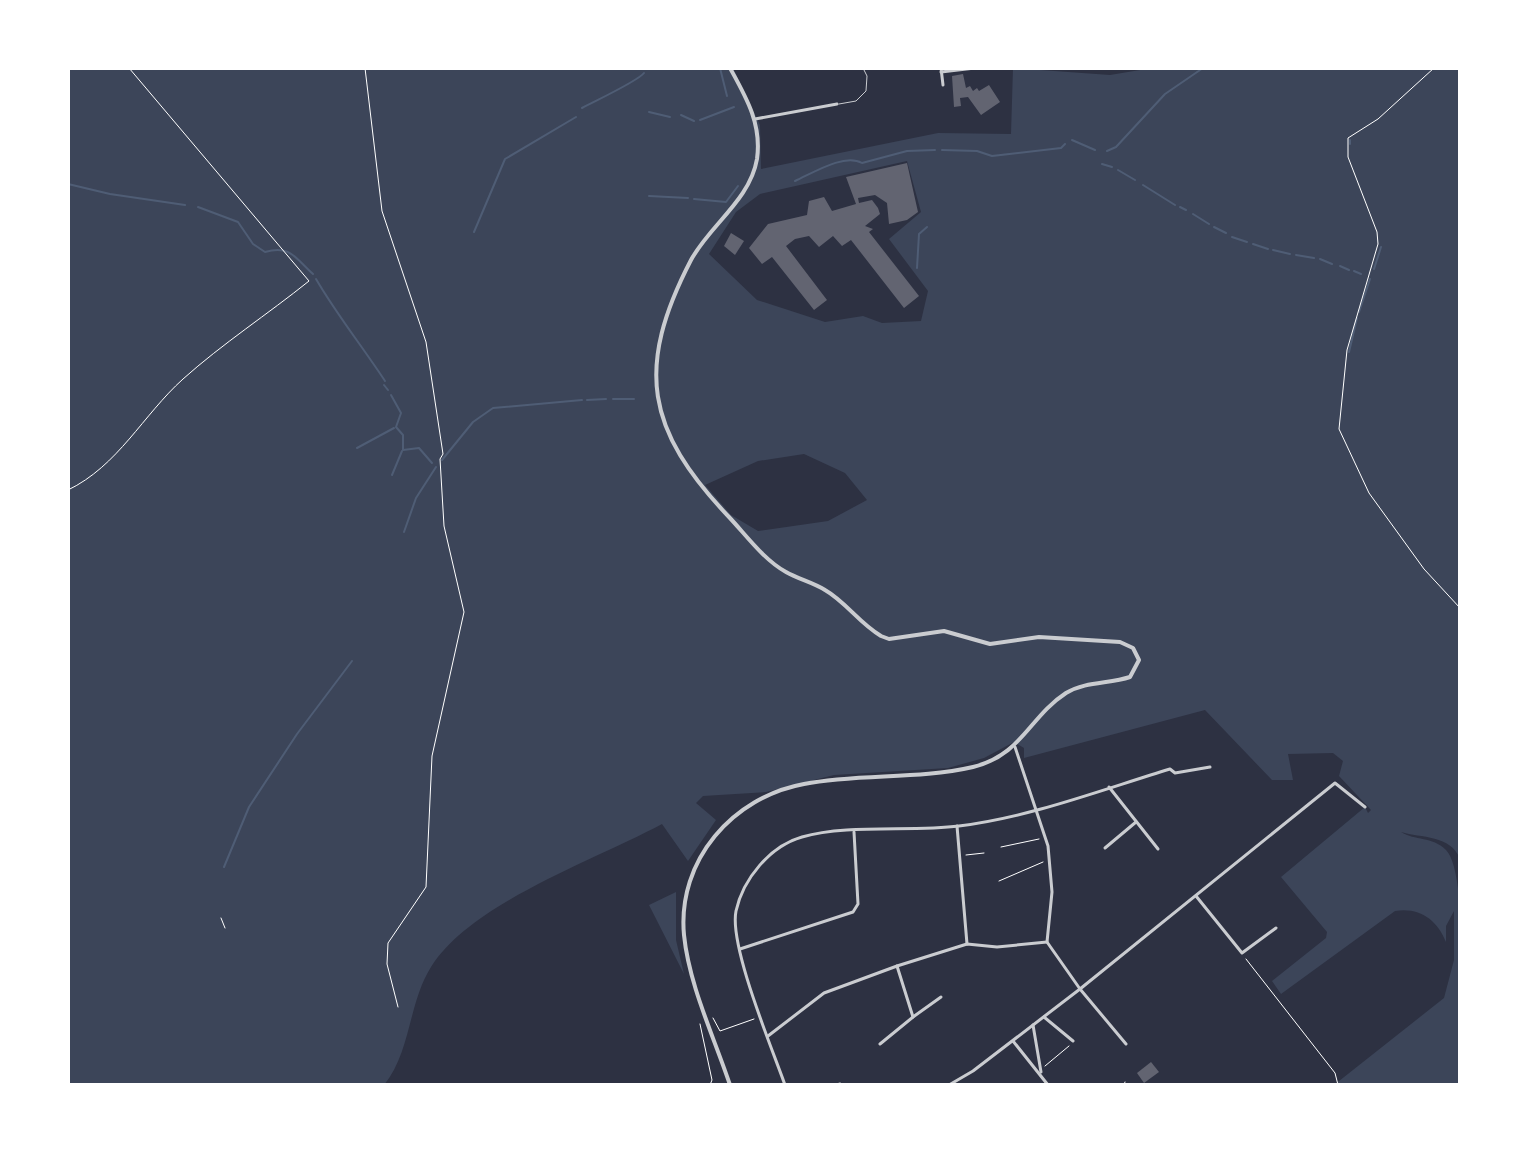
<svg xmlns="http://www.w3.org/2000/svg" width="1528" height="1153" font-family="'Exo 2',sans-serif">
<style>
.green{fill:#3c4559;fill-rule:evenodd}
.lines{fill:none;stroke-linecap:round;stroke-linejoin:round}
.stream{stroke:#4f5d75;stroke-width:2}
.building{fill:#626471}
.path{stroke:#fff;stroke-width:1}
.service{stroke:#caccd0;stroke-width:1}
.minor{stroke:#caccd0;stroke-width:3}
.tertiary{stroke:#caccd0;stroke-width:4}
</style>
<rect width="100%" height="100%" fill="#2d3142"/>
<g class="green">
<path d="M68,68H733L760,125L761,169L938,133L1011,134L1013,68L1110,75L1152,68H1460V859C1451,835 1421,838 1401,832C1415,841 1432,836 1446,850C1470,874 1460,1041 1460,1085H1334L1444,998L1454,960V911L1446,926V942C1437,920 1420,907 1395,911L1281,994L1272,981L1326,938L1327,932L1281,877L1365,807L1368,813L1371,810L1339,776L1343,761L1333,753L1288,754L1293,780H1272L1205,710L1024,758V748L1014,742L984,758L948,768L834,775L766,792L703,796L696,803L716,820L688,861L662,824C595,860 471,903 431,967C408,1004 411,1052 384,1085H68ZM907,161L921,212L889,239L928,291L921,321L882,323L863,316L825,322L757,300L709,254L736,212L760,194ZM804,454L845,473L867,500L828,521L758,531L731,515L705,485L758,461Z"/>
<path d="M676,892V940L684,974L649,905Z"/>
</g>
<g class="lines">
<g class="stream">
<path d="M720,68L727,96"/>
<path d="M582,108C595,101 638,81 644,73"/>
<path d="M649,112L670,117"/>
<path d="M681,115L694,121"/>
<path d="M700,120L734,107"/>
<path d="M1072,140L1095,150"/>
<path d="M1350,144V140"/>
<path d="M942,150L977,151L992,156L1061,148L1065,144"/>
<path d="M1107,151L1116,147L1165,94L1203,68"/>
<path d="M1102,164L1112,167"/>
<path d="M1118,170L1135,180"/>
<path d="M795,181C813,173 844,153 862,163L907,151L935,150"/>
<path d="M68,184L110,194L185,205"/>
<path d="M1143,185L1175,205"/>
<path d="M649,196L688,198"/>
<path d="M694,199L726,202L738,186"/>
<path d="M198,207L238,222L253,244L265,252C291,245 295,258 313,274"/>
<path d="M1180,207L1186,210"/>
<path d="M1193,214L1209,224"/>
<path d="M1214,227L1226,233"/>
<path d="M474,232L505,159L576,117"/>
<path d="M1232,237L1247,242"/>
<path d="M1253,244L1268,249"/>
<path d="M1273,250L1290,254"/>
<path d="M1296,255L1314,258"/>
<path d="M1320,259L1332,264"/>
<path d="M1340,266L1349,270"/>
<path d="M917,268L919,234L927,227"/>
<path d="M1374,269L1381,247"/>
<path d="M1354,271L1361,274"/>
<path d="M316,279C337,315 362,346 385,381"/>
<path d="M1359,312L1370,279"/>
<path d="M1349,352L1357,318"/>
<path d="M384,385L388,390"/>
<path d="M391,395L401,413L396,427L403,435V450L419,448L432,463"/>
<path d="M613,399H634"/>
<path d="M587,400L606,399"/>
<path d="M357,448L394,428"/>
<path d="M442,460L473,422L493,408L582,400"/>
<path d="M392,475L402,451"/>
<path d="M404,532L416,498L436,467"/>
<path d="M224,867L249,807L297,734L352,661"/>
</g>
</g>
<g class="building">
<path d="M963,74L966,88L970,86L973,91L977,88L979,91L989,85L1000,102L981,115L968,97L960,98L961,106L954,107L952,76Z"/>
<path d="M907,163L918,212L907,220L889,224L887,203L875,195L858,198L859,203L872,200L878,208L880,214L865,226L873,229L869,232L919,296L904,308L851,240L842,246L833,236L819,247L809,236L795,239L786,246L827,300L814,310L772,257L762,264L749,248L768,224L807,215L809,201L824,197L832,211L856,204L846,177Z"/>
<path d="M731,233L744,241L735,255L724,246Z"/>
<path d="M1151,1062L1159,1072L1144,1083L1137,1073Z"/>
</g>
<g class="lines">
<g class="path">
<path d="M365,68L382,211L426,342L443,454L440,459L444,526L464,612L432,756L426,887L388,943L387,964L398,1007"/>
<path d="M1434,68L1378,119L1348,138V157L1377,232L1378,244L1347,350L1339,429L1369,493L1424,569L1460,608"/>
<path d="M68,490C118,466 143,415 183,379C222,344 268,314 309,281L129,68"/>
<path d="M1001,847L1039,839"/>
<path d="M966,855L984,853"/>
<path d="M999,881L1043,862"/>
<path d="M221,918L225,928"/>
<path d="M1246,959L1335,1073L1338,1085"/>
<path d="M713,1018L720,1031L754,1019"/>
<path d="M700,1024L712,1080L710,1085"/>
<path d="M1045,1066L1069,1046"/>
<path d="M1124,1085L1125,1082"/>
</g>
<path class="service" d="M839,104L856,101L866,91L867,76L863,68"/>
<g class="minor">
<path d="M941,68L943,85"/>
<path d="M941,72L975,68"/>
<path d="M755,119L837,104"/>
<path d="M1015,747L1048,846L1052,892L1047,942L1080,989L1126,1044"/>
<path d="M1109,787L1158,849"/>
<path d="M957,826L967,944"/>
<path d="M1105,848L1136,822"/>
<path d="M1196,896L1242,953L1276,928"/>
<path d="M740,949L853,912L858,904L854,832"/>
<path d="M913,1017L941,997"/>
<path d="M1044,1017L1073,1041"/>
<path d="M1033,1025L1041,1072"/>
<path d="M768,1036L824,993L897,966L967,944L997,947L1047,942"/>
<path d="M1013,1041L1048,1085"/>
<path d="M880,1044L913,1017L897,966"/>
<path d="M785,1085C772,1048 729,946 736,911C743,879 770,846 802,837C847,824 911,832 959,826C1031,817 1101,790 1170,769L1175,773L1210,767"/>
<path d="M837,1085L840,1084"/>
<path d="M949,1085L973,1071L1080,989L1335,783L1365,807"/>
</g>
<path class="tertiary" d="M730,68C746,97 762,124 757,159C750,200 710,225 691,260C635,368 646,430 729,517C746,535 764,560 786,572C798,579 812,582 825,590C846,602 859,623 881,636L889,639L944,631L990,644L1039,637L1120,642L1133,648L1139,660L1130,677C1109,684 1086,681 1066,693C1029,717 1022,755 973,767C917,780 860,773 804,784C733,797 677,860 684,935C689,985 714,1037 730,1085"/>
</g>
<rect width="1528" height="1153" fill="none" stroke="#ffffff" stroke-width="140"/>
</svg>
